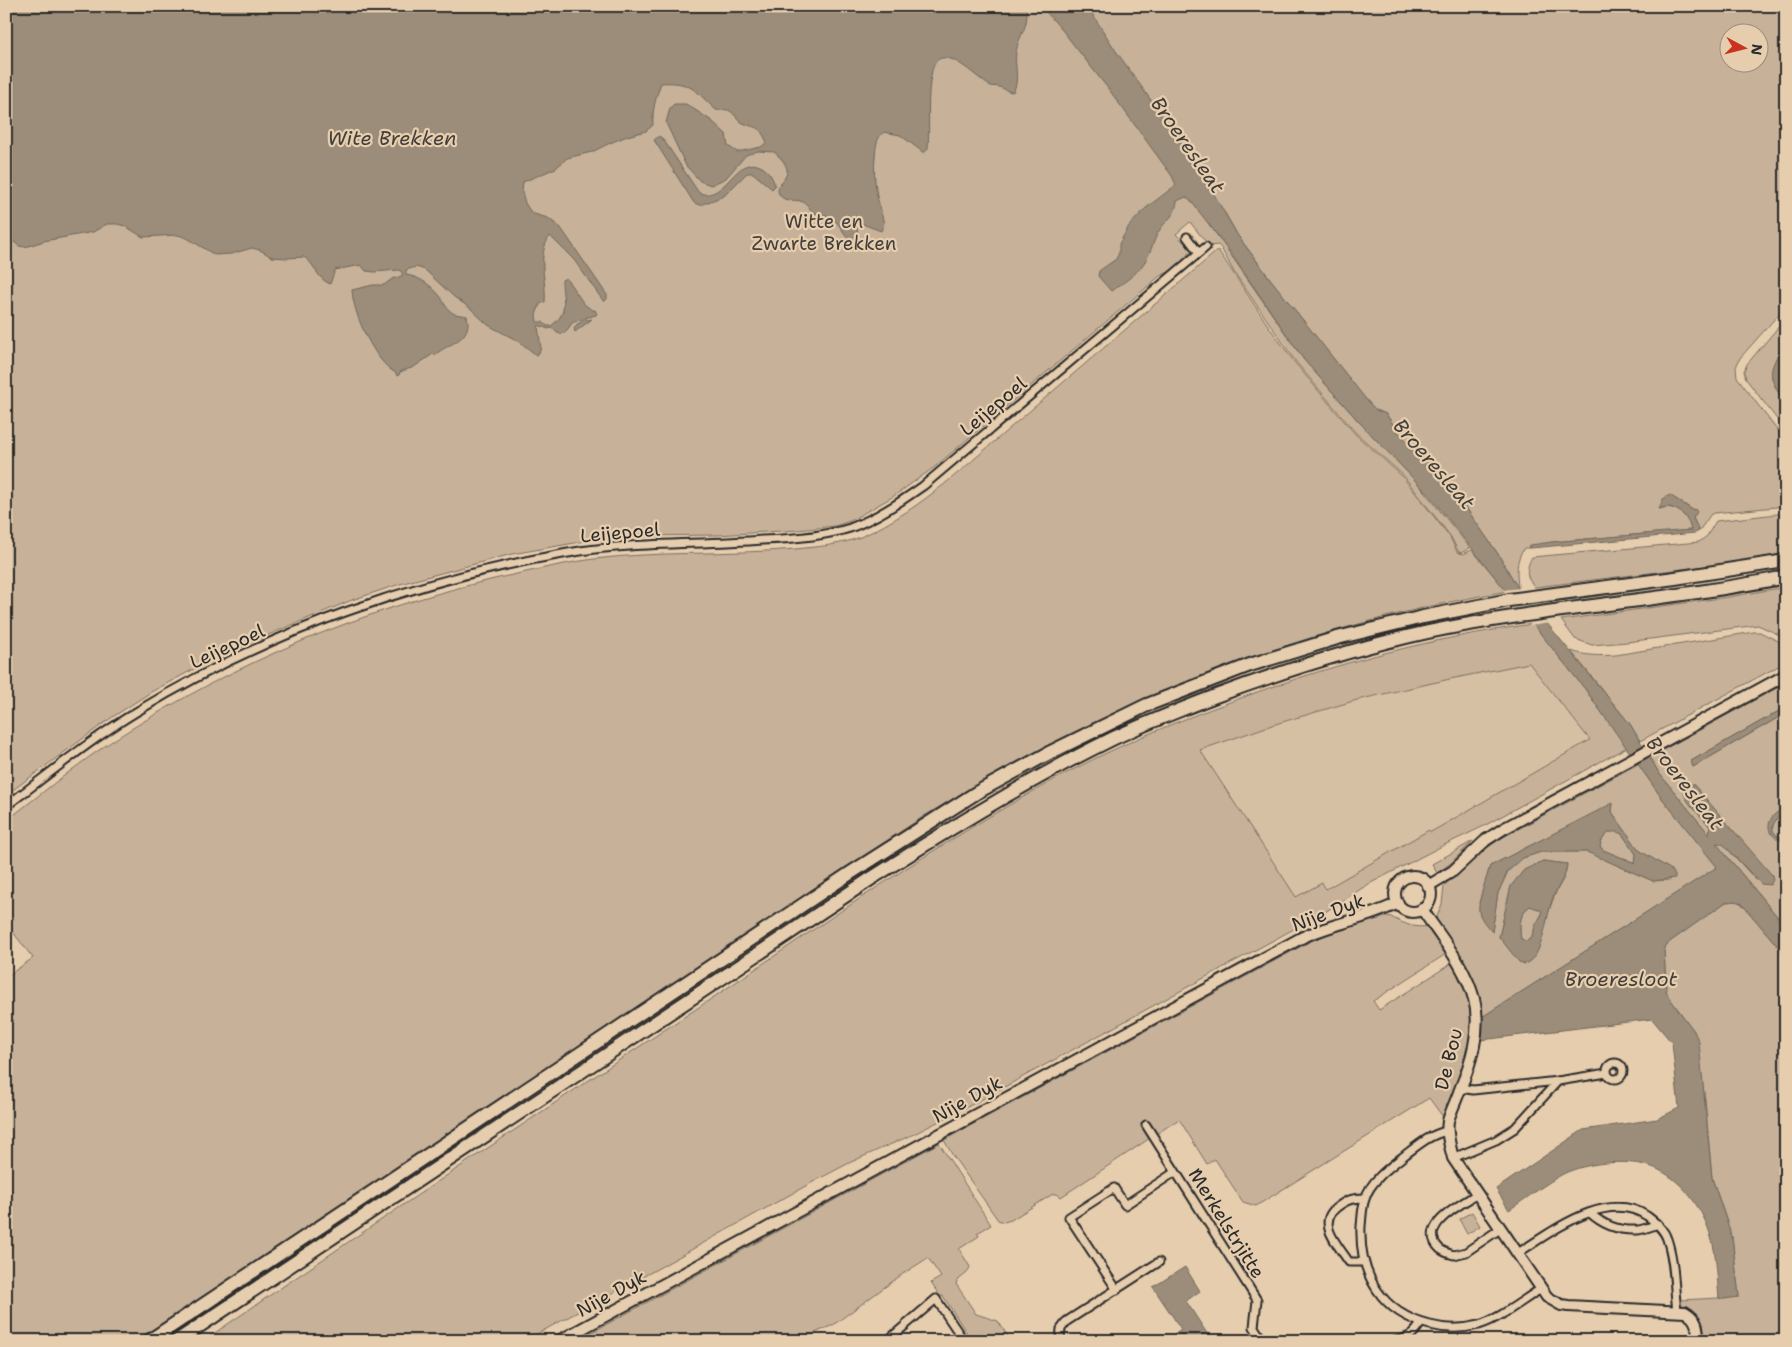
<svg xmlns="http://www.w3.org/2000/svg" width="1792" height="1347" font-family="'Shantell Sans',sans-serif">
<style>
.built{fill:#d6c0a3}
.green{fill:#c7b299;stroke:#796e62;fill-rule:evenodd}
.water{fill:#9c8d7a;stroke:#6f665a;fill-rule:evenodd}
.pier{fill:#e6cdae}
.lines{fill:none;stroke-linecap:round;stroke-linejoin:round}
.street-casing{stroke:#2b2b2b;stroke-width:11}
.secondary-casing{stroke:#2b2b2b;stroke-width:14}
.highway-casing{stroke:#2b2b2b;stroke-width:16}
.street{stroke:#e6cdae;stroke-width:7}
.secondary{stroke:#e6cdae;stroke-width:10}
.highway{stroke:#e6cdae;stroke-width:12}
.labels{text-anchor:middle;stroke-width:4.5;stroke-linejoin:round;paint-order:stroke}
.park-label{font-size:19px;fill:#423f3c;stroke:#e6cdae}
.street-label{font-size:19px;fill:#2b2b2b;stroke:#e6cdae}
.water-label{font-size:20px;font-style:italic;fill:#423f3b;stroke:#e6cdae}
</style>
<rect width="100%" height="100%" fill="#e6cdae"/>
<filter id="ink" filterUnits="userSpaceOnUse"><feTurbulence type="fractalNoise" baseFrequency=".02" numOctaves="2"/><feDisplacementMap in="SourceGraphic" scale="10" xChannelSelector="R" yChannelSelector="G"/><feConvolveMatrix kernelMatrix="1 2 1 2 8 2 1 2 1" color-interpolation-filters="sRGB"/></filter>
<g filter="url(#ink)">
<path class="built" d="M1529,663L1590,740L1431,833L1429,831L1326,889L1322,883L1296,897L1200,750L1272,725L1357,700L1450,679Z"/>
<g class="green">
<path d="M6,6H1786V306L1740,358L1736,367L1737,377L1786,442V506L1714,513L1711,514L1699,531L1693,518V510L1676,499L1660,509C1675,503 1688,516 1691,530L1552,542L1528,547L1531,548H1524C1515,561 1517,573 1518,588L1498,554L1453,489L1399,433L1386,414L1376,410L1356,389L1268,276L1238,236L1225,213L1207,221L1304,360L1361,424L1411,475L1470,548L1461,553L1458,551L1451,537L1403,475L1356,433L1296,362L1234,272L1221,248L1218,245L1209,246L1190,222L1176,234L1191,250L1178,268L1160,276L936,466L894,496L850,521L835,526L798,530L717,535L641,536L586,541L512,554L400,584L352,600L268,635L194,669L151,692L111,718L6,795ZM1730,32H1760V62H1730Z"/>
<path d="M1218,250L1269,327L1295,363L1355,434L1402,476L1450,537L1457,552L1463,554L1472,550L1507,591C1353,618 1205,666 1066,736C1017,760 971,788 924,816L138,1341H6V977L33,958L6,923V821C50,787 93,751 141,723C259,651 390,600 526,572C549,567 571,562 594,559C661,551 728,555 795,549C817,547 842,545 863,536C921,510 970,462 1018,421C1085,364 1152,307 1218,250Z"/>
<path d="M1786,318C1786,327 1785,336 1782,345C1779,355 1770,367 1772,378C1774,390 1787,398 1779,411L1786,419V431L1746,379L1744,371L1747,364Z"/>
<path d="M1786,513V552L1777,555L1715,565L1535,587C1526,578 1525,570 1532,557L1699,542L1707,536L1716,521Z"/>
<path d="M1786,587V638L1758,625L1627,642L1592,645L1575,639L1561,620L1728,597Z"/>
<path d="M1533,624L1585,689L1627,747L1482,827L1442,846L1367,885L1325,912L977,1102L914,1134L851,1162L811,1183L646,1275L524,1341H203C368,1228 533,1117 699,1007C818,927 935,844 1061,776C1113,748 1167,725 1222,705C1325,666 1424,639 1533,624ZM1529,663L1590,740L1431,832L1429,830L1326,889L1322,883L1296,897L1200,750L1272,725L1357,700L1450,679Z"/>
<path d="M1754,632H1760L1786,645V662L1640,741L1630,724L1571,651C1586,656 1600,656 1616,655Z"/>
<path d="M1786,683V707L1691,761L1693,767L1786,713V806L1772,817L1770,833L1786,842V927L1715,842L1723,844L1756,880L1704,819L1710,827L1709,835L1659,773L1650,757Z"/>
<path d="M1638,764L1661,797L1718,867L1482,1017L1478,993L1472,978L1436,919L1442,904L1444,886L1471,860L1498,840ZM1613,804L1612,812L1639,850L1671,880L1653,881L1587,852H1541L1523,858L1508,871L1498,893L1492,931L1479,903L1490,866ZM1543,861L1567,864C1566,879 1559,884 1554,897C1547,914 1543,932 1538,950L1499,937L1511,886L1524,870Z"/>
<path d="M1786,811V839C1764,833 1773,820 1786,811Z"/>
<path d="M1617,831L1622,834L1636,854L1635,863L1603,850L1600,846L1602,840L1609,832Z"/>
<path d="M1473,841L1451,863L1437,873L1432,864Z"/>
<path d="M1735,901L1741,903L1786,956V1341H1704C1704,1315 1701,1316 1681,1305L1680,1300L1719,1298L1724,1299L1739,1296L1732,1237L1712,1178L1705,1099L1694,1031L1668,996L1666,990L1664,948L1671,941L1726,902Z"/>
<path d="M1530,906L1541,910L1542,914C1536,922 1535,936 1526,942L1521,939C1519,927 1519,913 1530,906Z"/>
<path d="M1389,916C1403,923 1413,929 1429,926L1446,954L1373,1001L1379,1010L1452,963C1460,975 1468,989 1471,1004C1478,1041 1457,1087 1446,1121L1429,1098L1256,1206L1243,1202L1215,1159L1207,1164L1179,1119L1061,1197L1057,1194H1053L1011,1220L1004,1222L998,1220L953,1156L944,1140L1324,934L1342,926L1379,919Z"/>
<path d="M939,1143L991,1225L977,1233L979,1236L959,1249L970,1267L967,1273L957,1281L956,1284L976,1314L998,1321L1011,1341H972L943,1296H940L931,1283L941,1277L928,1258L904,1273L833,1325L797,1341H576Z"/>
<path d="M1472,1212L1480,1226L1467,1234L1459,1219Z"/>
</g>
<g class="water">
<path d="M6,6H1026C1030,28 1019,33 1016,52C1014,65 1020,81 1013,92C1007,92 1004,88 999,87C997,86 993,87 991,86C978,81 940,36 932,71C926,97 930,123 928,149L924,153L900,135L884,132C876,138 876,147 875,157C873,181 877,200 884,223L881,231L860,223L857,228L859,242L855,245L851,243C845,235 838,221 829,216C824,214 818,215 814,213C810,210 808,204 803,202C795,198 785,204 779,194C772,180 804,177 774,152L758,151L746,155L726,178L711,185L700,181L686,166L666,123L670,108L674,104H686L712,121L726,134L728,146L737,152L761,147L767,142C758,125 760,130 743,123C737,120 734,112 728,110C724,109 720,111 716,110C695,91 692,81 661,83C656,97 652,110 653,125L646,131L627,136L610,143L592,152L567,158L556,168L523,182L522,192L525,203L530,211L534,214L548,218L561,228L607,295V299L604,302L574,260L550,236C536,255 547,281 545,302L540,304L536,315L537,322H543L547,326H551C570,312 562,300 562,280L566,278L584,304L592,310H595L597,314L596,315L585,318L587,320L592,319L575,332L574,329L577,324L584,321L582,319L572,323L565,333L561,334L551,328L548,329L541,326H538L541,348L539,353L536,355L520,342L488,325L470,308L454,297L425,270L416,267L406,270V275C420,277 431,285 440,296C444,302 447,311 455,314C459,315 464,315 467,316C474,342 443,344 435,356L433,354L414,367L400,372L399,375L397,376L396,373C375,363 353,314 352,290L373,285H384L392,279L402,276V272L399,270L374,272L366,271L361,265L335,270L330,284C316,278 316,265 304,257L287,258L272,257L260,250L252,248L231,254L215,255L187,238L178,235L143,237L125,226L117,224H107L93,232L44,241L25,247L19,246L14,242L6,229Z"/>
<path d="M1041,6H1087L1116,51L1197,165L1238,236L1268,276L1369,403L1376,410L1386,414L1399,433L1453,489L1498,554L1518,588L1630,724L1659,773L1709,834L1710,827C1701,814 1678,799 1684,782L1690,783L1694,785L1772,875L1773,880L1770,885L1761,884L1723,844L1716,843L1786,927V956L1741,903L1735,901L1726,902L1671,941L1664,948L1666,990L1668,996L1694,1031L1699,1042L1712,1178L1732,1237L1739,1297L1724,1299L1719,1298C1717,1278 1717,1256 1711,1237C1704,1211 1684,1182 1659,1170C1635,1157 1587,1162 1563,1174C1545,1184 1527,1198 1509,1210L1496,1189L1583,1130L1657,1119L1679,1108L1672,1043L1652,1019L1481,1040L1482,1017L1717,867L1661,797L1585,689L1428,494L1361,424L1304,360L1225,245L1190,200L1186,197L1177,201C1175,218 1167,218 1159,231C1153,241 1151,253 1144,263C1136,275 1123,283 1111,291L1098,276L1099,271L1116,259L1119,253V244L1129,226L1146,208L1176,185L1172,176L1110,91L1062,30Z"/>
<path d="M659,136L663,139L699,193C726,203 736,152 762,167C769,171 773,178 775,186L772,189L753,173H747L724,196L700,205L694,203L654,140Z"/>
<path d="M1786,327V419L1779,411C1787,399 1774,389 1772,377C1769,366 1780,354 1783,343C1784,338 1785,332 1786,327Z"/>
<path d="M1670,495L1692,510L1695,509L1697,512L1693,518L1699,531L1695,533L1531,548L1528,546L1530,545L1552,542L1691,530C1689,516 1674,502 1659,509L1663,499Z"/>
<path d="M1786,707V713L1693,767L1691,761Z"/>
<path d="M1613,803L1612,812L1639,850L1670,869L1675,875V878L1653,881L1587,852H1541L1523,858L1508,871L1498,893L1492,932C1487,926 1481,920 1479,912C1477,902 1487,878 1490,866ZM1617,832L1622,834L1636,854L1635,863L1603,850L1600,846L1602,840L1609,832Z"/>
<path d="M1786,806V811C1773,820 1764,833 1786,839V842C1773,839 1763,829 1773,816C1777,812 1782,809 1786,806Z"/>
<path d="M1543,861L1567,864C1565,880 1557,886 1552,900C1547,916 1545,935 1538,950C1536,956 1531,961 1525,964L1519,962L1499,937L1511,886L1524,870ZM1530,906L1541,910L1542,914L1535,926L1532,938L1526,941L1521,939C1519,927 1519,913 1530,906Z"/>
<path d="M1185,1267L1200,1291L1186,1301L1206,1332L1218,1341H1179L1174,1334L1181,1329L1153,1287Z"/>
</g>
<path class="pier" d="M1521,588L1534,605L1549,623L1531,626L1503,590Z"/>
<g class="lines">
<g class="street-casing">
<g id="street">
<path d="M1187,237L1199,253"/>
<path d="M6,806C49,774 90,740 136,712C267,632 417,579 568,553C632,542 697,545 762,540C791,539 822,537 850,528C877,518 900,502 923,486L1206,247"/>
<circle cx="1615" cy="1071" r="8"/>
<path d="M1461,1088L1473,1090L1558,1081L1607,1073"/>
<path d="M1146,1125L1257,1300L1254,1327L1263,1341"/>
<path d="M1447,1131C1431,1134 1418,1145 1405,1155C1391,1166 1370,1181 1365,1199C1362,1207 1362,1217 1361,1226C1359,1274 1381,1313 1430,1325C1445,1329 1463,1329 1479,1325C1501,1318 1521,1301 1541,1289"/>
<path d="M1453,1158L1496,1140L1515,1128L1558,1081"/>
<path d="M1477,1194C1462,1204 1416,1226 1440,1249C1444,1252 1450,1254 1454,1255L1466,1252L1500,1229"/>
<path d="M1590,1213C1603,1225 1620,1231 1638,1230C1645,1229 1652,1226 1658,1224"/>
<path d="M1518,1253C1553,1231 1607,1189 1647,1216C1655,1222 1664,1229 1667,1239C1675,1262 1674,1288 1677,1311"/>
<path d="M1363,1262H1349C1339,1246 1316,1224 1336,1208C1346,1200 1352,1198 1365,1198"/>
<path d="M1117,1290L1069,1217L1114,1188L1125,1205L1175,1172"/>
<path d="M887,1341L936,1299L964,1341"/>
<path d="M1060,1341L1061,1329L1067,1321L1159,1262"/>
<path d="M1396,1341C1409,1337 1414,1335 1421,1323"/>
</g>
</g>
<g class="secondary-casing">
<g id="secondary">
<circle cx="1413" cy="894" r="18"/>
<path d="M1428,886L1453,871L1486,840L1503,829L1786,675"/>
<path d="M1422,909C1441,938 1465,965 1474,999C1482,1029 1471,1063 1459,1092C1456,1101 1451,1111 1448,1121C1446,1133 1450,1146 1453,1158L1547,1297L1561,1305L1568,1306L1685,1312C1697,1319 1698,1327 1698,1341"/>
<path d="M559,1341L1303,937C1334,923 1367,919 1398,903"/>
</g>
</g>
<g class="highway-casing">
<g id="highway">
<path d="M149,1341L849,874L976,793L1049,753L1147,705L1250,665L1337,638L1423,617L1509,600L1675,578L1786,561"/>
<path d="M177,1341L872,878C951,828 1030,779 1114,738C1146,723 1180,710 1213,697C1283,671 1355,648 1428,632C1546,607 1667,601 1786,577"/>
</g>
</g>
<use href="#street" class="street"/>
<use href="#secondary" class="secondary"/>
<use href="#highway" class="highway"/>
</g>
</g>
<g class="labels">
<g class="park-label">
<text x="824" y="228">Witte en<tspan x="824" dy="22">Zwarte Brekken</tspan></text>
</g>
<g class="street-label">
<text transform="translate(993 406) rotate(-40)" y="7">Leijepoel</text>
<text transform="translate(620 532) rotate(-5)" y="7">Leijepoel</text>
<text transform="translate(227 646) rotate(-25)" y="7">Leijepoel</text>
<text transform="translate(1328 912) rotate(-20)" y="7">Nije Dyk</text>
<text transform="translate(1448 1059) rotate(-76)" y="7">De Bou</text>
<text transform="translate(967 1099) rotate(-29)" y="7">Nije Dyk</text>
<text transform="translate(1227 1223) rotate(58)" y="7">Merkelstrjitte</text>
<text transform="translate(611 1293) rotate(-29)" y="7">Nije Dyk</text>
</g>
<g class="water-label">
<text x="392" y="145">Wite Brekken</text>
<text transform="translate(1188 145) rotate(55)" y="7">Broeresleat</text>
<text transform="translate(1434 464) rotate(49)" y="7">Broeresleat</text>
<text transform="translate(1685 783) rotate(52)" y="7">Broeresleat</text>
<text x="1621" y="986">Broeresloot</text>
</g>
</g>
<rect width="1792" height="1347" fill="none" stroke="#e6cdae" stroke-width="25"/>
<rect x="12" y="12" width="1767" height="1322" fill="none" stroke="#2b2b2b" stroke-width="2" filter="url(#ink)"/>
<g transform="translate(1744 48) rotate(97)"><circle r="24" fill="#e6cdae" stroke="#9b8c7a"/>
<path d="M0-4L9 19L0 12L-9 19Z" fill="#c8321e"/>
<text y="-8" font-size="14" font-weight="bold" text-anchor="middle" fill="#2b2b2b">N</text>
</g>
</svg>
